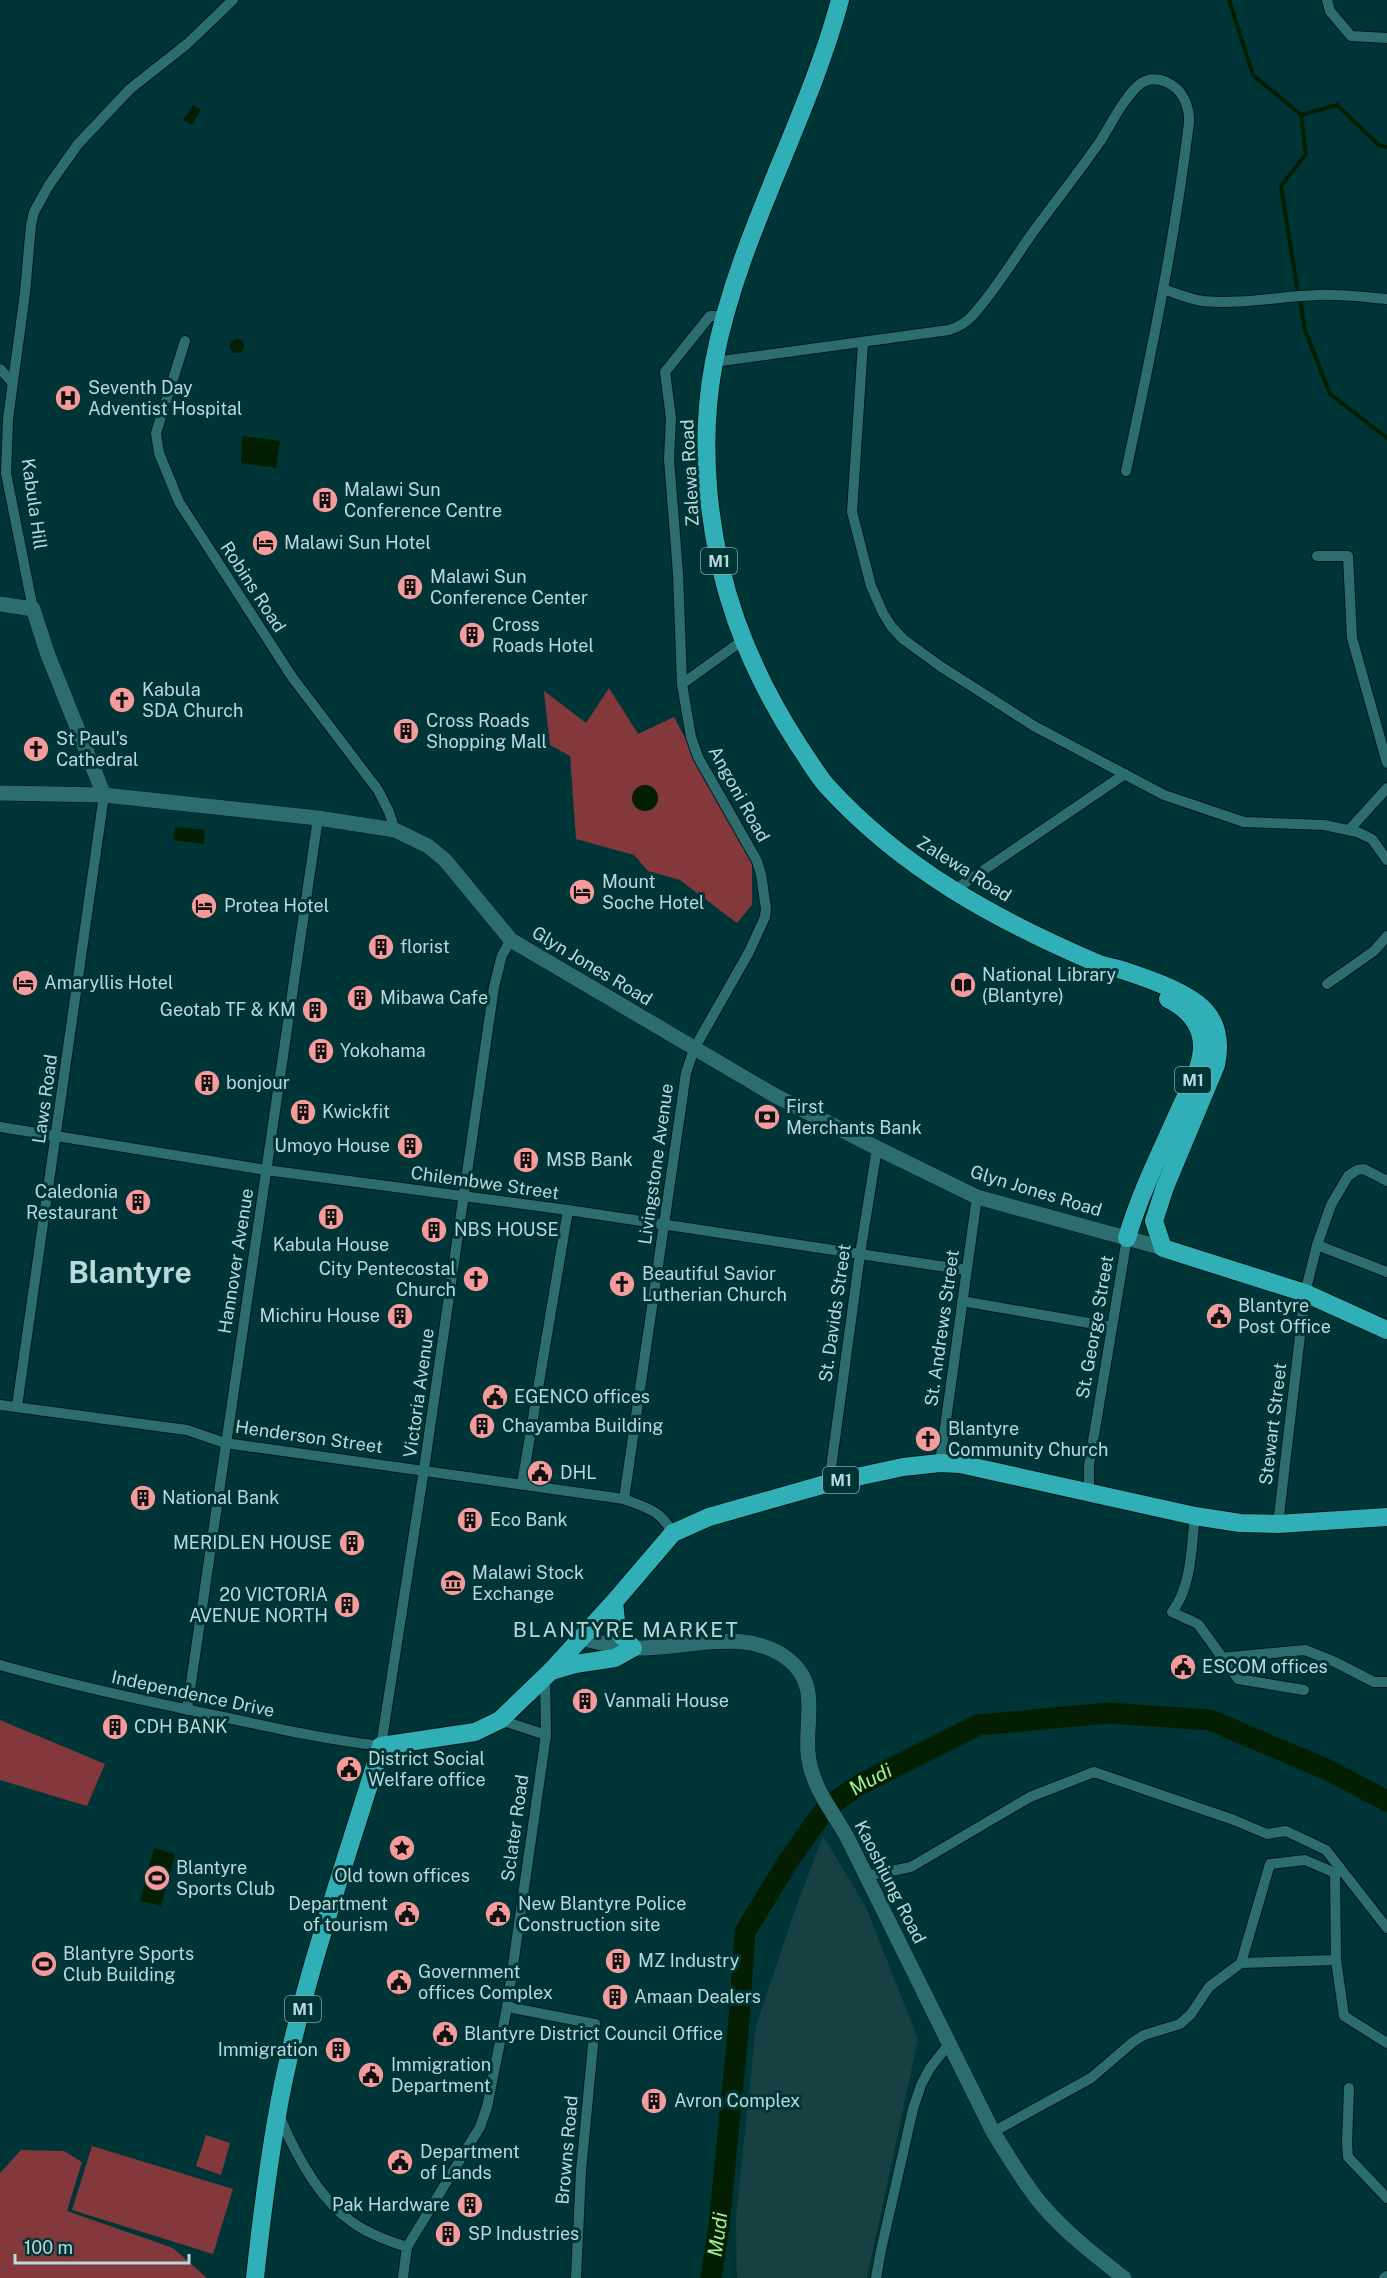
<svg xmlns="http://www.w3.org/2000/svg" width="1387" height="2278" font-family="'Public Sans',sans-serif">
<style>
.built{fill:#174042}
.green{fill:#83383b}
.water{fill:#031e00}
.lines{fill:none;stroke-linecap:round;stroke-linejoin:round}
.stream{stroke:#031e00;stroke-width:4}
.river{stroke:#031e00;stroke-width:21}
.street-casing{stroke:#05191a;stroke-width:12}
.secondary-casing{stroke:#05191a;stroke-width:16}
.highway-casing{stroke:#05191a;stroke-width:20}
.street{stroke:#2c6d70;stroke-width:10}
.secondary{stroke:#2c6d70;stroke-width:15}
.highway{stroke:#30b0b6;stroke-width:18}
.labels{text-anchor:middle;stroke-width:6;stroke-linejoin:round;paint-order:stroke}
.shield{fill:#003538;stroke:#82a8a9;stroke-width:1.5}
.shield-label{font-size:16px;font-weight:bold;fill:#bad9da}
.poi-label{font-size:18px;fill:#bad9da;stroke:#003538;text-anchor:start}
.street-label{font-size:18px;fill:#bad9da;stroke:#003538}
.water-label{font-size:20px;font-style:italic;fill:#a4ee94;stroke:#003538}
.quarter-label{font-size:21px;letter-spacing:1.5px;fill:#bad9da;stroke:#003538}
.town-label{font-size:30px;font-weight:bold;fill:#bad9da;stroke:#003538}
</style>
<rect width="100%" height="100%" fill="#003538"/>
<path class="built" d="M823,1836L865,1905L918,2039L867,2278H737L736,2218L756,2026L795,1910Z"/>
<g class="green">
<path d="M609,688L638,734L674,717L752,864V905L737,923L680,880L648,871L634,855L576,839L570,756L550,745L544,691L586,723Z"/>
<path d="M0,1720L105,1764L87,1806L0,1780Z"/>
<path d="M206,2135L230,2143L221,2175L196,2166Z"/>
<path d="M92,2146L233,2189L213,2254L72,2210Z"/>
<path d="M21,2150L64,2151L82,2162L67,2211L173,2248L207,2278H0V2173Z"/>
</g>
<g class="water">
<path d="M193,105L201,110L192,125L183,120Z"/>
<circle cx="237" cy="346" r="7"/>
<path d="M242,436L280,441L276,468L241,463Z"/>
<circle cx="645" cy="798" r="13"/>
<path d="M175,827L205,830L204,844L173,840Z"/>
<path d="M154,1848L175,1854L161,1906L140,1901Z"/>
</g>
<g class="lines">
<g class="stream">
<path d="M1229,0L1253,75L1301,115L1306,154L1281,186L1298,293"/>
<path d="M1301,115L1337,105L1379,145L1387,147"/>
<path d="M1300,299L1305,330L1330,394L1387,438"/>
</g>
<path class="river" id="s1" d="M711,2278L719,2226L738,2033L745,1932L787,1863L825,1809L859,1785L978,1725L1108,1713L1210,1720L1328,1770L1387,1801"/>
<g class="street-casing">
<g id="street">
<path d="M1327,0L1330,11L1351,36L1387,38"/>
<path d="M1163,289C1176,293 1188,299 1203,301C1241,305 1280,296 1318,295C1341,294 1364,297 1387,299"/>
<path d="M185,341L156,433L159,453L179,502L292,677L378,790L389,812L395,830"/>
<path d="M863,343L852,512L871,586L883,613L891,626L903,639L940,666L1034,726L1164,795L1244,822L1324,825L1357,832L1372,839L1387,860"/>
<path d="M714,362L949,330C958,327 966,323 972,316C994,292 1012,262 1031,235C1054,203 1079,172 1101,140C1111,124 1125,96 1140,84C1152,75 1167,80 1177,89C1185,97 1190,111 1189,122C1175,239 1151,355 1126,471"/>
<path d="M0,369L12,382"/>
<path d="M1317,556H1348L1352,638L1387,763"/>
<path d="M33,609L6,473L8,419L25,293L31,225L34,212L49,185L78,144L130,89L187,44L233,0"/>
<path d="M682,684L743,640"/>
<path d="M1349,830L1387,788"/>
<path d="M953,891L1125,774"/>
<path d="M1327,984L1374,951L1387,936"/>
<path d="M0,1127L266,1170L568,1210L966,1270"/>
<path d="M1317,1245L1387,1272"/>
<path d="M962,1301L1112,1327"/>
<path d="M0,1405L187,1430L225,1443L624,1499C647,1508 660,1510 673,1533"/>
<path d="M17,1406L104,795"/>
<path d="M940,1463L977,1197"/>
<path d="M829,1483L860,1254L877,1148"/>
<path d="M522,1484L568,1210"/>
<path d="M1089,1494V1465L1127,1238"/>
<path d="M624,1499L686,1073L694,1049L749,952L765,917L766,909L761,874L757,861L698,757L691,737L682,684L678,573L669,459L671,418L665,372L710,316H725"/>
<path d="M1195,1516C1191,1548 1192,1586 1172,1612L1198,1624L1238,1679L1304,1690"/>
<path d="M1278,1524L1305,1293L1317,1245L1331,1205L1348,1176L1357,1170L1364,1169L1387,1181"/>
<path d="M1220,1658L1305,1650L1335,1662L1374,1682H1387"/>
<path d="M0,1665C75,1686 151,1702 228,1718C279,1729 329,1740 381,1746L424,1469L494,987L502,955L511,940"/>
<path d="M187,1710L318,818"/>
<path d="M500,1720L546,1735"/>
<path d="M867,1876L911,1867L1030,1797L1094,1772L1234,1820L1267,1834L1286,1831L1326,1850L1387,1928"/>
<path d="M1336,1960L1344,2016L1387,2043"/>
<path d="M507,2007L595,2024L581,2171L576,2278"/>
<path d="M1349,2088L1347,2143L1348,2157L1387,2198"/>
<path d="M279,2115C294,2151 319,2199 352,2222C368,2234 388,2241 407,2247"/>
<path d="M993,2132L1091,2078L1133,2042L1144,2035L1180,2024L1191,2014L1209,1987L1241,1963L1270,1864L1305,1860L1335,1873L1336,1960L1241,1963"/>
<path d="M403,2278L407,2247L480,2127L487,2107L507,2007L546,1735L545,1677"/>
<path d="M876,2278L881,2250L913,2109L921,2085L930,2068L949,2044"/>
<path d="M1384,2278L1387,2276"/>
</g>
</g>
<g class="secondary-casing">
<g id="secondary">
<path d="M0,604L33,609L48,655L104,795"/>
<path d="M0,793L104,795L318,818L395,830L428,846L445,860L511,940L774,1095L877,1148L977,1197L1163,1248"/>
<path d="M580,1638C597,1642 616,1647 634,1648C683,1650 746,1625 789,1660C820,1685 805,1719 808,1753C809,1765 813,1777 818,1788C827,1807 841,1824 850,1843C898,1939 945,2036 993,2132C1009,2157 1024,2184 1043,2206C1067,2234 1096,2256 1124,2278"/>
</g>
</g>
<g class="highway-casing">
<g id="highway">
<path d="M840,0C807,123 738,236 714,362C698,446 708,540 736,620C752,665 773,706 799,746C808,759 816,773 826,785C902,869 996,920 1099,964C1107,967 1117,968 1125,971C1149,979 1178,989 1198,1004C1218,1020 1221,1041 1216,1065L1165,1187L1154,1221L1163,1248L1305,1293L1387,1330"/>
<path d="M1127,1238C1140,1193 1161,1152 1180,1109C1188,1091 1201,1069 1202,1049C1203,1025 1188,1009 1168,999"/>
<path d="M551,1671L575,1664L615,1658L633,1648L617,1630L614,1602"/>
<path d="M255,2278C262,2213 270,2148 283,2084C307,1969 347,1858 381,1746L475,1732L500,1720L551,1671L614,1602L673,1533L709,1517L829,1483L903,1467L940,1463L960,1464L1195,1516L1240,1523L1278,1524L1387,1517"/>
</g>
</g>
<use href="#street" class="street"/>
<use href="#secondary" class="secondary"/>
<use href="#highway" class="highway"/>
</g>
<defs>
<g id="hospital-disc" transform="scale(1.35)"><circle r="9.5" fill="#f59b9b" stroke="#003538"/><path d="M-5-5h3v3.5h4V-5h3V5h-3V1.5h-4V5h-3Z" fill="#111"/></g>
<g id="building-disc" transform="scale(1.35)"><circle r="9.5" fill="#f59b9b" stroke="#003538"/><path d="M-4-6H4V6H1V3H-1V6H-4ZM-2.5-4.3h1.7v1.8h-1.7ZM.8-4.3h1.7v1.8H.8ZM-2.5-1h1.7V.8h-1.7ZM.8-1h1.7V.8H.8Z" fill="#111"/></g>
<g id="hotel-disc" transform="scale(1.35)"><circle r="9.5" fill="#f59b9b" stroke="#003538"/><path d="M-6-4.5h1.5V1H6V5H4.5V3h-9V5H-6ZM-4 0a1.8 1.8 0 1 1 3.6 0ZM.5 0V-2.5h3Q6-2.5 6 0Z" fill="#111"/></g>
<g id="church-disc" transform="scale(1.35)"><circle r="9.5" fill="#f59b9b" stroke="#003538"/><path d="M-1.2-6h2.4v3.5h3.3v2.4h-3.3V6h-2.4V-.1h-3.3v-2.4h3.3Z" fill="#111"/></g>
<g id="library-disc" transform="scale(1.35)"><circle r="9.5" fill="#f59b9b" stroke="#003538"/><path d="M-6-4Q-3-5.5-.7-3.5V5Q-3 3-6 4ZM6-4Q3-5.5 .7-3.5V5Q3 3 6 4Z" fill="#111"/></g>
<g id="bank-disc" transform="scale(1.35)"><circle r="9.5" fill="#f59b9b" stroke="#003538"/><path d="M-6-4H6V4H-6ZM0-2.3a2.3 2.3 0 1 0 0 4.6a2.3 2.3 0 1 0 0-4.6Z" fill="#111"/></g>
<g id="civic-disc" transform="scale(1.35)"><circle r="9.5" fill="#f59b9b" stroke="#003538"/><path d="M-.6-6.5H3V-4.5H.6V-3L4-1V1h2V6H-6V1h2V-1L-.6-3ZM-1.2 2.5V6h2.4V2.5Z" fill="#111"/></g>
<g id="museum-disc" transform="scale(1.35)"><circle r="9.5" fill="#f59b9b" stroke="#003538"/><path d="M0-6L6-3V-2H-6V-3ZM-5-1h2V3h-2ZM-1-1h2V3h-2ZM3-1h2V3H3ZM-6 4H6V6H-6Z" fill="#111"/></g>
<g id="sight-disc" transform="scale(1.35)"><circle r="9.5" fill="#f59b9b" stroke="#003538"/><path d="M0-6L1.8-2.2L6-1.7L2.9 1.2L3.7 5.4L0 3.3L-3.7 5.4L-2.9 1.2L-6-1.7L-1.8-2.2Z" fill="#111"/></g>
<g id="stadium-disc" transform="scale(1.35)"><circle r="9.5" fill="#f59b9b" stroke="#003538"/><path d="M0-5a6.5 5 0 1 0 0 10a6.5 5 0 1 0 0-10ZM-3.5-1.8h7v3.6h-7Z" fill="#111"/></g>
</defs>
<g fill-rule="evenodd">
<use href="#hospital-disc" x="68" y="398"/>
<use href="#building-disc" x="325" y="500"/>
<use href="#hotel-disc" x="265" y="543"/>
<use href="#building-disc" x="410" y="587"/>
<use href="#building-disc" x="472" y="635"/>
<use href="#church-disc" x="122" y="700"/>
<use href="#building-disc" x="406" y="731"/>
<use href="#church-disc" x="36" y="749"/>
<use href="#hotel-disc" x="582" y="892"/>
<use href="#hotel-disc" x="204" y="906"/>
<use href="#building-disc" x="381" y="947"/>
<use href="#hotel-disc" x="25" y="983"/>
<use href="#library-disc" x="963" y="985"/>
<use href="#building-disc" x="360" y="998"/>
<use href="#building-disc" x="315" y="1010"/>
<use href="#building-disc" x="321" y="1051"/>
<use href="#building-disc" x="207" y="1083"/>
<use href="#building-disc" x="303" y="1112"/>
<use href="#bank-disc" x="767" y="1117"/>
<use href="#building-disc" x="410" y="1146"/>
<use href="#building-disc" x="526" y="1160"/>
<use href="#building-disc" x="138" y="1202"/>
<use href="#building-disc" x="331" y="1217"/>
<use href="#building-disc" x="434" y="1230"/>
<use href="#church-disc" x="476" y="1279"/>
<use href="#church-disc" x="622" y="1284"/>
<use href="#building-disc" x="400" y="1316"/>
<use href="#civic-disc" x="1219" y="1316"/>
<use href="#civic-disc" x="495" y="1397"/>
<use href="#building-disc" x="482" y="1426"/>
<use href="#church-disc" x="928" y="1439"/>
<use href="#civic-disc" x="540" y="1473"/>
<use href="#building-disc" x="143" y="1498"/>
<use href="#building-disc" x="470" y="1520"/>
<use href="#building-disc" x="352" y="1543"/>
<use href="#museum-disc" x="453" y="1583"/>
<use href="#building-disc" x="347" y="1605"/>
<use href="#civic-disc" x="1183" y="1667"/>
<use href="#building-disc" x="585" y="1701"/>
<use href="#building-disc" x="115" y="1727"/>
<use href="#civic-disc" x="349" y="1769"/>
<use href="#sight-disc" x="402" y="1848"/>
<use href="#stadium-disc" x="157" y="1878"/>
<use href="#civic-disc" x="407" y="1914"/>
<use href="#civic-disc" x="498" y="1914"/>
<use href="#building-disc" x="618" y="1961"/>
<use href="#stadium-disc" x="44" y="1964"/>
<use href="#civic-disc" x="399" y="1982"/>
<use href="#building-disc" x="615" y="1997"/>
<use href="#civic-disc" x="445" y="2034"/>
<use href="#building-disc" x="338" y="2050"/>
<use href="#civic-disc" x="371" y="2075"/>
<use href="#building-disc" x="654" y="2101"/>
<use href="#civic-disc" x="400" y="2162"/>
<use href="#building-disc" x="470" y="2205"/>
<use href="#building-disc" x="448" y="2234"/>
</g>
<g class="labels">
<g class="shield">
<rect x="701" y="548" width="36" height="26" rx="4.5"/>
<rect x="1175" y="1067" width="36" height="26" rx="4.5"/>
<rect x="823" y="1467" width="36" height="26" rx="4.5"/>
<rect x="285" y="1996" width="36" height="26" rx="4.5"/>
</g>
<g class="shield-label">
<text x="719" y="567">M1</text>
<text x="1193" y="1086">M1</text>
<text x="841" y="1486">M1</text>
<text x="303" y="2015">M1</text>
</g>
<g class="poi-label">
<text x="88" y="394">Seventh Day<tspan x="88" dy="21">Adventist Hospital</tspan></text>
<text x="344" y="496">Malawi Sun<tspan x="344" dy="21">Conference Centre</tspan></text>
<text x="284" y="549">Malawi Sun Hotel</text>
<text x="430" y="583">Malawi Sun<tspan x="430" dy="21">Conference Center</tspan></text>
<text x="492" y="631">Cross<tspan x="492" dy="21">Roads Hotel</tspan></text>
<text x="142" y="696">Kabula<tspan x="142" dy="21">SDA Church</tspan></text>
<text x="426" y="727">Cross Roads<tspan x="426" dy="21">Shopping Mall</tspan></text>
<text x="56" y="745">St Paul's<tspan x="56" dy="21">Cathedral</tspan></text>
<text x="602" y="888">Mount<tspan x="602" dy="21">Soche Hotel</tspan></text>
<text x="224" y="912">Protea Hotel</text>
<text x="400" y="953">florist</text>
<text x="982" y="981">National Library<tspan x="982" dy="21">(Blantyre)</tspan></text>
<text x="44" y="989">Amaryllis Hotel</text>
<text x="380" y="1004">Mibawa Cafe</text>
<text x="296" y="1016" text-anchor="end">Geotab TF &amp; KM</text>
<text x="340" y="1057">Yokohama</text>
<text x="226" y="1089">bonjour</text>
<text x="786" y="1113">First<tspan x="786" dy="21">Merchants Bank</tspan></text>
<text x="322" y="1118">Kwickfit</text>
<text x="390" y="1152" text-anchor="end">Umoyo House</text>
<text x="546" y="1166">MSB Bank</text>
<text x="118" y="1198" text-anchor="end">Caledonia<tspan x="118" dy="21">Restaurant</tspan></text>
<text x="454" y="1236">NBS HOUSE</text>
<text x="331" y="1251" text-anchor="middle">Kabula House</text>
<text x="456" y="1275" text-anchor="end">City Pentecostal<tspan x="456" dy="21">Church</tspan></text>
<text x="642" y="1280">Beautiful Savior<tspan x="642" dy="21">Lutherian Church</tspan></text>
<text x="1238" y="1312">Blantyre<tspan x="1238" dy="21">Post Office</tspan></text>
<text x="380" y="1322" text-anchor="end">Michiru House</text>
<text x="514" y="1403">EGENCO offices</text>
<text x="502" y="1432">Chayamba Building</text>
<text x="948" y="1435">Blantyre<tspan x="948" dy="21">Community Church</tspan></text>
<text x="560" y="1479">DHL</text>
<text x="162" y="1504">National Bank</text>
<text x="490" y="1526">Eco Bank</text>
<text x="332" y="1549" text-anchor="end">MERIDLEN HOUSE</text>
<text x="472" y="1579">Malawi Stock<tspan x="472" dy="21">Exchange</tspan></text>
<text x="328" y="1601" text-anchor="end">20 VICTORIA<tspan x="328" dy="21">AVENUE NORTH</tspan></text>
<text x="1202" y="1673">ESCOM offices</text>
<text x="604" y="1707">Vanmali House</text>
<text x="134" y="1733">CDH BANK</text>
<text x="368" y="1765">District Social<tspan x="368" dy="21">Welfare office</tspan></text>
<text x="176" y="1874">Blantyre<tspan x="176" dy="21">Sports Club</tspan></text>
<text x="402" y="1882" text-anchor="middle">Old town offices</text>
<text x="388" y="1910" text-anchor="end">Department<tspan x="388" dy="21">of tourism</tspan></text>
<text x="518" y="1910">New Blantyre Police<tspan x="518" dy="21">Construction site</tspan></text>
<text x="63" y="1960">Blantyre Sports<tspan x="63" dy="21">Club Building</tspan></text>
<text x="638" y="1967">MZ Industry</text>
<text x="418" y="1978">Government<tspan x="418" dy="21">offices Complex</tspan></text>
<text x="634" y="2003">Amaan Dealers</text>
<text x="464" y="2040">Blantyre District Council Office</text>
<text x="318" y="2056" text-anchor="end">Immigration</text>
<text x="391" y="2071">Immigration<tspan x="391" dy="21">Department</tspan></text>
<text x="674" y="2107">Avron Complex</text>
<text x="420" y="2158">Department<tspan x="420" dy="21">of Lands</tspan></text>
<text x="450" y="2211" text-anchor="end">Pak Hardware</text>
<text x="468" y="2240">SP Industries</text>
</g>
<g class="street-label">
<text transform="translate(690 473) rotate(-93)" y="6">Zalewa Road</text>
<text transform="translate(34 504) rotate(82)" y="6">Kabula Hill</text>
<text transform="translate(253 587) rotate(57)" y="6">Robins Road</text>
<text transform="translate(739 794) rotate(61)" y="6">Angoni Road</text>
<text transform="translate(964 869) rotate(32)" y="6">Zalewa Road</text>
<text transform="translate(592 966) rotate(31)" y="6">Glyn Jones Road</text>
<text transform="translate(45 1099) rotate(-82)" y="6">Laws Road</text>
<text transform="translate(656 1164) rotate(-82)" y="6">Livingstone Avenue</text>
<text transform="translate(485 1183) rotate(8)" y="6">Chilembwe Street</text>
<text transform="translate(1036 1191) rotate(17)" y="6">Glyn Jones Road</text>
<text transform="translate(236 1261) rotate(-81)" y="6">Hannover Avenue</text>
<text transform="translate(835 1313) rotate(-82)" y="6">St. Davids Street</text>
<text transform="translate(1095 1327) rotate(-80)" y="6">St. George Street</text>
<text transform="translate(942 1328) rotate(-82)" y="6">St. Andrews Street</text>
<text transform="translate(419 1393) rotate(-82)" y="6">Victoria Avenue</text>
<text transform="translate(1273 1424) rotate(-83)" y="6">Stewart Street</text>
<text transform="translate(309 1437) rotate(8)" y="6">Henderson Street</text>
<text transform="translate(193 1694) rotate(12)" y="6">Independence Drive</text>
<text transform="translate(515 1828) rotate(-82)" y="6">Sclater Road</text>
<text transform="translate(890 1882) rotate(63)" y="6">Kaoshiung Road</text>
<text transform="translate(567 2150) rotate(-85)" y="6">Browns Road</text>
</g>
<g class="water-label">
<text dy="7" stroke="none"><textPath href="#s1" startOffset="549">Mudi</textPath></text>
<text dy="7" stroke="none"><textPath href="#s1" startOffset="44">Mudi</textPath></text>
</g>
<g class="quarter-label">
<text x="626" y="1637">BLANTYRE MARKET</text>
</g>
<g class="town-label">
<text x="130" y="1283">Blantyre</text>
</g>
</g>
<path d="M15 2254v9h174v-9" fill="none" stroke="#bad9da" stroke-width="3"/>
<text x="24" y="2254" font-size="18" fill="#bad9da" stroke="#003538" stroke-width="4.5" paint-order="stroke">100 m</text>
</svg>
